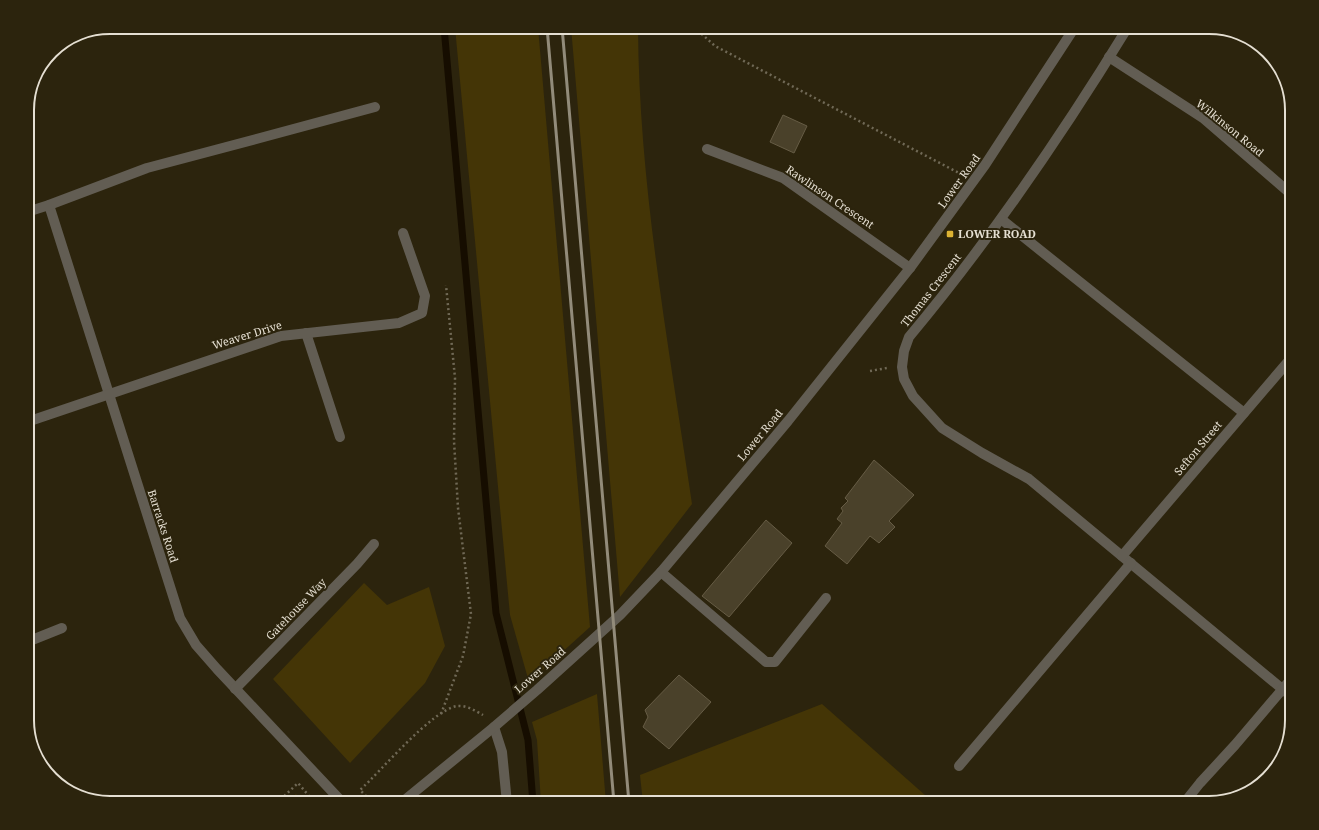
<svg xmlns="http://www.w3.org/2000/svg" width="1319" height="830" font-family="'Noto Serif',serif">
<style>
.green{fill:#443506}
.lines{fill:none;stroke-linecap:round;stroke-linejoin:round}
.stream{stroke:#160d00;stroke-width:7}
.building{fill:#4a412a;stroke:#665c45}
.path{stroke:#706956;stroke-width:2.5;stroke-dasharray:2 3;stroke-linecap:butt}
.minor{stroke:#625d53;stroke-width:10}
.rail{stroke:#928b7a;stroke-width:3}
.poi-dot{fill:#dcb233;stroke:#2c240d;stroke-width:1.5}
.labels{text-anchor:middle;stroke-width:4;stroke-linejoin:round;paint-order:stroke}
.street-label{font-size:11px;fill:#e5dfd2;stroke:#2c240d}
.poi-label{font-size:11px;font-weight:bold;fill:#e5dfd2;stroke:#2c240d;text-anchor:start}
.rim{fill:none;stroke:#e5dfd2;stroke-width:2}
</style>
<rect width="100%" height="100%" fill="#2c240d"/>
<g class="green">
<path d="M455,27H538L590,627L529,682L510,615Z"/>
<path d="M571,27H638C639,187 669,346 692,504L620,597Z"/>
<path d="M364,583L387,605L429,587L445,646L425,683L350,763L273,679Z"/>
<path d="M597,694L606,803H541L537,740L532,722Z"/>
<path d="M822,704L934,803H643L640,775Z"/>
<path d="M296,794L303,803H286Z"/>
</g>
<g class="lines">
<path class="stream" d="M444,27L496,613L528,740L533,803"/>
</g>
<g class="building">
<path d="M783,115L807,126L794,153L770,142Z"/>
<path d="M874,460L914,495L889,521L895,527L879,543L870,536L847,564L825,546L842,523L837,519L843,511L841,508L848,501L845,498Z"/>
<path d="M766,520L792,543L729,617L702,596Z"/>
<path d="M679,675L711,702L669,749L643,727L648,717L645,710Z"/>
</g>
<g class="lines">
<g class="path">
<path d="M694,27L715,46L959,173"/>
<path d="M870,371L887,368"/>
<path d="M441,714L463,656L471,614L458,508L454,441L455,378L446,285"/>
<path d="M277,803L298,783L315,803"/>
<path d="M364,803L369,799L360,790C381,771 432,710 457,706C466,705 476,711 483,715"/>
</g>
<g class="minor">
<path d="M1128,27C1062,135 990,240 909,337L904,351L902,367L904,379L913,396L942,428L982,453L1029,479L1292,697"/>
<path d="M1109,57L1203,118L1292,195"/>
<path d="M707,149L783,178L910,268"/>
<path d="M49,205L180,618L196,645L217,669L343,803"/>
<path d="M27,212L49,205L147,168L260,138L375,107"/>
<path d="M1001,219L1244,413"/>
<path d="M306,333L340,437"/>
<path d="M27,422L281,336L399,323L422,313L425,296L403,233"/>
<path d="M1122,556L1292,357"/>
<path d="M661,572L766,662H775L826,598"/>
<path d="M27,642L62,628"/>
<path d="M235,689L357,564L374,544"/>
<path d="M494,727L502,752L507,803"/>
<path d="M959,766L1131,563"/>
<path d="M401,803L494,727L537,690L620,615L661,572L788,421L910,268L985,165L1075,27"/>
<path d="M1184,803L1200,783L1235,745L1292,678"/>
</g>
<g class="rail">
<path d="M547,27L614,803"/>
<path d="M562,27L629,803"/>
</g>
</g>
<rect class="poi-dot" x="946" y="230" width="8" height="8" rx="2"/>
<g class="labels">
<g class="street-label">
<text transform="translate(1230 128) rotate(39)" y="4">Wilkinson Road</text>
<text transform="translate(959 181) rotate(-54)" y="4">Lower Road</text>
<text transform="translate(830 197) rotate(34)" y="4">Rawlinson Crescent</text>
<text transform="translate(931 290) rotate(-52)" y="4">Thomas Crescent</text>
<text transform="translate(247 335) rotate(-17)" y="4">Weaver Drive</text>
<text transform="translate(760 435) rotate(-50)" y="4">Lower Road</text>
<text transform="translate(1198 448) rotate(-50)" y="4">Sefton Street</text>
<text transform="translate(163 526) rotate(72)" y="4">Barracks Road</text>
<text transform="translate(296 609) rotate(-46)" y="4">Gatehouse Way</text>
<text transform="translate(540 670) rotate(-41)" y="4">Lower Road</text>
</g>
<g class="poi-label">
<text x="958" y="238">LOWER ROAD</text>
</g>
</g>
<path d="M0 0H1319V830H0ZM110 34H1209A76 76 0 0 1 1285 110V720A76 76 0 0 1 1209 796H110A76 76 0 0 1 34 720V110A76 76 0 0 1 110 34Z" fill="#2c240d" fill-rule="evenodd"/>
<path class="rim" d="M110 34H1209A76 76 0 0 1 1285 110V720A76 76 0 0 1 1209 796H110A76 76 0 0 1 34 720V110A76 76 0 0 1 110 34Z"/>
</svg>
